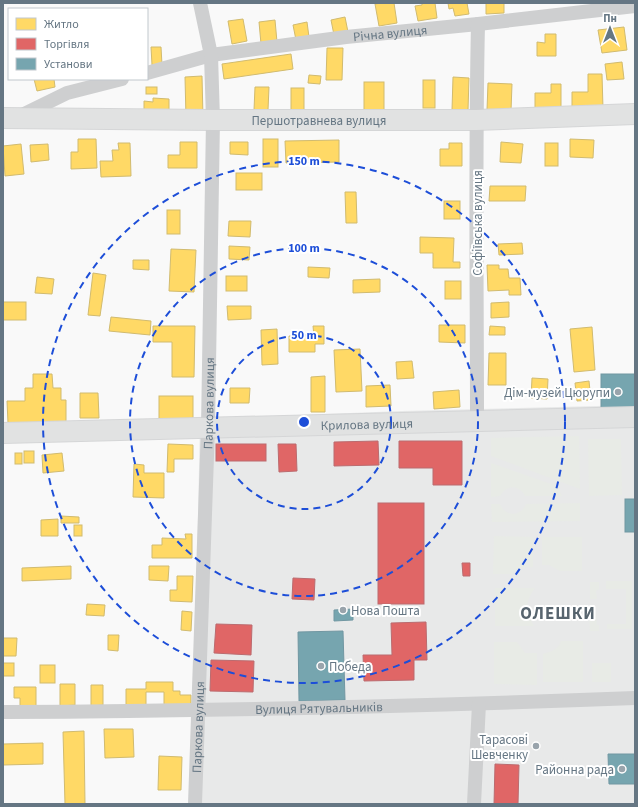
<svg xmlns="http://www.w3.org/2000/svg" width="638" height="807" font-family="'Source Sans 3',sans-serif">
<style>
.built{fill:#e8e9e9}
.green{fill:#e8ebe6}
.homes{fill:#ffd966;stroke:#d1bb6f}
.shops{fill:#e06666;stroke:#bb6b6f}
.public{fill:#76a5af;stroke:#7197a2}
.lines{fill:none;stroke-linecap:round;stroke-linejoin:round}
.secondary-casing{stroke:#d5d6d7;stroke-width:22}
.street{stroke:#cecfd0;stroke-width:14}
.secondary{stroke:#e1e2e2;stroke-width:20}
.ring{fill:none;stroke:#1d4ed8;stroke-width:2;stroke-dasharray:7 5}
.poi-dot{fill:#99a4ac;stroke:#fff;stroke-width:1.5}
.labels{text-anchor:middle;stroke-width:4;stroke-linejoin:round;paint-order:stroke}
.street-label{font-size:13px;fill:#657683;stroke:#fff}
.poi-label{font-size:13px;fill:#657683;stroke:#fff;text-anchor:end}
.district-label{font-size:17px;font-weight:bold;letter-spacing:1px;fill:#57646e;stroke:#fff}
.centre{fill:#1d4ed8;stroke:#fff;stroke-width:2}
.ring-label{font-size:12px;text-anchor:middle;font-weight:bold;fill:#1d4ed8;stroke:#fff;stroke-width:4;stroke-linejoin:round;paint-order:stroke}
</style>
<rect width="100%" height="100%" fill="#f9f9f9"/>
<path class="built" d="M635,405V804H189L194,707L200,419L401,411Z"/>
<g class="green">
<path d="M579,436L580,489L491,456V438Z"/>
<path d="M588,439H621L622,495L589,496Z"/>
<path d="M491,463L557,486L562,496H525C519,484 506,485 500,496L491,497Z"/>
<path d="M580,503V521L492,522L491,504H500C505,517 521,517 526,504Z"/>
<path d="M494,536L533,537V567C524,567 518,568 512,574H493Z"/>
<path d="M542,537H582V571H560L549,565H542Z"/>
<path d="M606,581H632V629H607V624H626V589H606Z"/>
<path d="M590,582H599V589L596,591L597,599H590Z"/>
<path d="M495,588H535C525,602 525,610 534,626H495Z"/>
<path d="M589,613H596L597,625H599V631H590Z"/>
<path d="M561,641H583V682H543V654C552,651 558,650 561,641Z"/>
<path d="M494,642H517L525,653H537V685L494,684Z"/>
<path d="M611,663V682H592V663Z"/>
</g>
<g class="homes">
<path d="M381,3H394L397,23L379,26L375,4Z"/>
<path d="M422,3H435L437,18L418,21L415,6L422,5Z"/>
<path d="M448,3H467L469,14L455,16L453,8L449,9Z"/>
<path d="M486,3H504V13L486,14Z"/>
<path d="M345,17L348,32L334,35L331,20Z"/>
<path d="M243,19L247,41L232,44L228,21Z"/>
<path d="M275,20L277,42L261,44L259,22Z"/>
<path d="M307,22L309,37L296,40L293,25Z"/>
<path d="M624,27L627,50L602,53L598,30Z"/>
<path d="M545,34H556V56H537V42L545,43Z"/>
<path d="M151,47H161L162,65H152Z"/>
<path d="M327,48H343L342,80H326Z"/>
<path d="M291,54L293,69L224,79L222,64Z"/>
<path d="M622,62L624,79L607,80L605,64Z"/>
<path d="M588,74H602L603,109H572V92H588Z"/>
<path d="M309,75L321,76L320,84L308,83Z"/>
<path d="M202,76L203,118H186L185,77Z"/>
<path d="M453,77L469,78L468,110H452Z"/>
<path d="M34,79H54L55,87L37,91Z"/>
<rect x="423" y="80" width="12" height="28"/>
<rect x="364" y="82" width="20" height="28"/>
<path d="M488,83L512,84L511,111L487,110Z"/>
<path d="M551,84H561V111H535V93H551Z"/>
<rect x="146" y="87" width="11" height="7"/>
<path d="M255,87H269L268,110H254Z"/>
<rect x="291" y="88" width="13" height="23"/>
<path d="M153,98L169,99V111L144,110V101L153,102Z"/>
<path d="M78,139H96L97,168L71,169V152H78Z"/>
<rect x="263" y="139" width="15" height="28"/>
<path d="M570,139L594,140L593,158L570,157Z"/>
<path d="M339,140V162L286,163L285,141Z"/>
<path d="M180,142H197V168H168V155H180Z"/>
<path d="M230,142H248V155L230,154Z"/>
<path d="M501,142L523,144L521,163L500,162Z"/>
<path d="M118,143H130L131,176L101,177L100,161H113L112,150H119Z"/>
<path d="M449,143H462V166H440V149H449Z"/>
<rect x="545" y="143" width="13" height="23"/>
<path d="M21,144L24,174L5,176L3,146Z"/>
<path d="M48,144L49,160L31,162L30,145Z"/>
<rect x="236" y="173" width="26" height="17"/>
<path d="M490,186H526L525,201H489Z"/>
<path d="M345,192H356L357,223H346Z"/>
<rect x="444" y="201" width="16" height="18"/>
<rect x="167" y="210" width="13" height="24"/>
<path d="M229,221H251L250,237L228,236Z"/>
<path d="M420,237L454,238L453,262H460V268H433V253H420Z"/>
<path d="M522,243L523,254L499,255L498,244Z"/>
<path d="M229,246L250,247L249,260L229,259Z"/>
<path d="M171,249L196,250L194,292L169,291Z"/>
<path d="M133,260H149V270L133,269Z"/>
<path d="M487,265H499V269H508L509,278H520L521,295H509V290L488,291Z"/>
<path d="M308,267L330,268L329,278L308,277Z"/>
<path d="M93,273L106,275L100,316L88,315Z"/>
<rect x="226" y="276" width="21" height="15"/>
<path d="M37,277L54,279L52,294L35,293Z"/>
<path d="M380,279V292L353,293V280Z"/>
<rect x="445" y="281" width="16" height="18"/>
<rect x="3" y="302" width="23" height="18"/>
<path d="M509,302V317L491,318V303Z"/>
<path d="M227,306H251V319L228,320Z"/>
<path d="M111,317L151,321L150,335L109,331Z"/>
<path d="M439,325H465V343L439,342Z"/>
<path d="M153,326H195L194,377H172V342H153Z"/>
<path d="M313,326H324V344H315V352H289V336H314Z"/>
<path d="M490,326L505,327V335H489Z"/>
<path d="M592,327L595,370L574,372L570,329Z"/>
<path d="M277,329L278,364L262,365L261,330Z"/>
<path d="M360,349L362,391L336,392L334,350Z"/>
<path d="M489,353H506V385H488Z"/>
<path d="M412,361L414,378L397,379L396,362Z"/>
<path d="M33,374H52L53,388H61V400H66V422L8,423L7,401H25V388H33Z"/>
<path d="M325,376V412H311V377Z"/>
<path d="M532,378L548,379L547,399L531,398Z"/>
<path d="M589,381L591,400L577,401L575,383Z"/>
<path d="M390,385L391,406L366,407V386Z"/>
<path d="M230,388H250L249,403H230Z"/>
<path d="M459,390L460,407L434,409L433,392Z"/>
<path d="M80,393H98L99,418H80Z"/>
<rect x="159" y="396" width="34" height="23"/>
<path d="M168,444L193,445V459H174V472H167Z"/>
<rect x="24" y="451" width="10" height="12"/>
<rect x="15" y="453" width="7" height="11"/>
<path d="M62,453L64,471L43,473L42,455Z"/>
<path d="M134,464L144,465V473H164V498L133,497Z"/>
<path d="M61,516L79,517V523H61Z"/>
<path d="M58,519V536H41V520Z"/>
<rect x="74" y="525" width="8" height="11"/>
<path d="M185,534H192V558H152V545H162V538L186,539Z"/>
<path d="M71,566V579L22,581V568Z"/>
<path d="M149,566H169L168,581L149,580Z"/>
<path d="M177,576H193L192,602L170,601V590H177Z"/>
<path d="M87,604L105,605L104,616L86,615Z"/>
<path d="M182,611L192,612L191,631L181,630Z"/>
<path d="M108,635H119L118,651L108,650Z"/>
<path d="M3,638H17L16,656H3Z"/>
<rect x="3" y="663" width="11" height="13"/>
<rect x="40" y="665" width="15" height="18"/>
<path d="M146,682H173V691H180V695H191V706H164V692H146V706H126V689H146Z"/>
<path d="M60,684H75V705L60,706Z"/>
<path d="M91,685H103V705L91,706Z"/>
<path d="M14,687H36V707L20,706V698H14Z"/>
<path d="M104,729H133L134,757L105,758Z"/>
<path d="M84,731L85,804H65L63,732Z"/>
<path d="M43,743V764L3,765V744Z"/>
<path d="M159,756L182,757L181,790H158Z"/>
</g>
<g class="shops">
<path d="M378,441L379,465L334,466V442Z"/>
<path d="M399,441H462V485H433V468H399Z"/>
<rect x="216" y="444" width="50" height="17"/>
<path d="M278,444H296L297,471L279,472Z"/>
<rect x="378" y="503" width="46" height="101"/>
<path d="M462,563H470V576H463Z"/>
<path d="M293,578L315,579L314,600L292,599Z"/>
<path d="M426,622L427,660H414V680L364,681L363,655H392L391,623Z"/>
<path d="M216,624L252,625L251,655L214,653Z"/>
<path d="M211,660L254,661L253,692L210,691Z"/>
<path d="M495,764L519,765L518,804H494Z"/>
</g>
<g class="public">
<rect x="601" y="374" width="34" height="35"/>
<rect x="625" y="499" width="10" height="33"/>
<path d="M353,609V620L334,621V610Z"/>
<path d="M343,631L345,700L299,701L298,632Z"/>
<path d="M608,754H635V784H609Z"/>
</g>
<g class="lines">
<g class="secondary-casing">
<g id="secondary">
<path id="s4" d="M3,118L213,120H476L635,114"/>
<path id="s5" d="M3,433L635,417"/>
</g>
</g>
<g class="street">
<path id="s1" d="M147,73L211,55L346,37L478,24L635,6"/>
<path d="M18,117L67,93L122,79"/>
<path d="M477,421C477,289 475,157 478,24"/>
<path id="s2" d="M3,712C214,711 424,706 635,698"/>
<path id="s3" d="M195,804L208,427L213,120L211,55L200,3"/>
<path d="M474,804L479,704"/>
</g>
<use href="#secondary" class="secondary"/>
</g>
<g class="ring">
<circle cx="304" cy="422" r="87"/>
<circle cx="304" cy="422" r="174"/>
<circle cx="304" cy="422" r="261"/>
</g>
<g class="poi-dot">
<circle cx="618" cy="392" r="4"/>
<circle cx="343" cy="610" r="4"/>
<circle cx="321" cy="666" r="4"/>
<circle cx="536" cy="746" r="4"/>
<circle cx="622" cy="769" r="4"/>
</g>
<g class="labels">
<g class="street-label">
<text dy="5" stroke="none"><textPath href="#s1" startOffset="247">Річна вулиця</textPath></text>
<text dy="5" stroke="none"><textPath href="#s4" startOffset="316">Першотравнева вулиця</textPath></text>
<text transform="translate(477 223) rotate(-90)" y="5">Софіївська вулиця</text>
<text dy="5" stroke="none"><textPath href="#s3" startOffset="401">Паркова вулиця</textPath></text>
<text dy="5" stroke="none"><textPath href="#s5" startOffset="364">Крилова вулиця</textPath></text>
<text dy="5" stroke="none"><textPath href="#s2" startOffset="316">Вулиця Рятувальників</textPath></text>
<text dy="5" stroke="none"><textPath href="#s3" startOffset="77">Паркова вулиця</textPath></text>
</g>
<g class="poi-label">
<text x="610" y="397">Дім-музей Цюрупи</text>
<text x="351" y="615" text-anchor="start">Нова Пошта</text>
<text x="329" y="671" text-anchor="start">Победа</text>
<text x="528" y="744">Тарасові<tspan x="528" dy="15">Шевченку</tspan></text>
<text x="614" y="774">Районна рада</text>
</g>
<g class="district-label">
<text x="558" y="619">ОЛЕШКИ</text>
</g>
</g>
<circle cx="304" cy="422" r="6" class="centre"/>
<g class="ring-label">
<text x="304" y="165">150 m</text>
<text x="304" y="252">100 m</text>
<text x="304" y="339">50 m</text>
</g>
<rect width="638" height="807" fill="none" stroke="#657683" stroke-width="8"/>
<rect x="8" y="8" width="140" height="72" fill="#ffffff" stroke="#c1c8cd"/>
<rect x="16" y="18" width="20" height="12" fill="#ffd966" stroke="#c1c8cd"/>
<text x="44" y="28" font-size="12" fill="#657683">Житло</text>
<rect x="16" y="38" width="20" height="12" fill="#e06666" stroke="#c1c8cd"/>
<text x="44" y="48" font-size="12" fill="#657683">Торгівля</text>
<rect x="16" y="58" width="20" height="12" fill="#76a5af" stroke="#c1c8cd"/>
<text x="44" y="68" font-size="12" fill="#657683">Установи</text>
<g transform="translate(610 28)" stroke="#ffffff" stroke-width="3" paint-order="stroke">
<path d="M0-3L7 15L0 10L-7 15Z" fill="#657683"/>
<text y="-6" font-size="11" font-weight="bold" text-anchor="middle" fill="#657683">Пн</text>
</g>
</svg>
